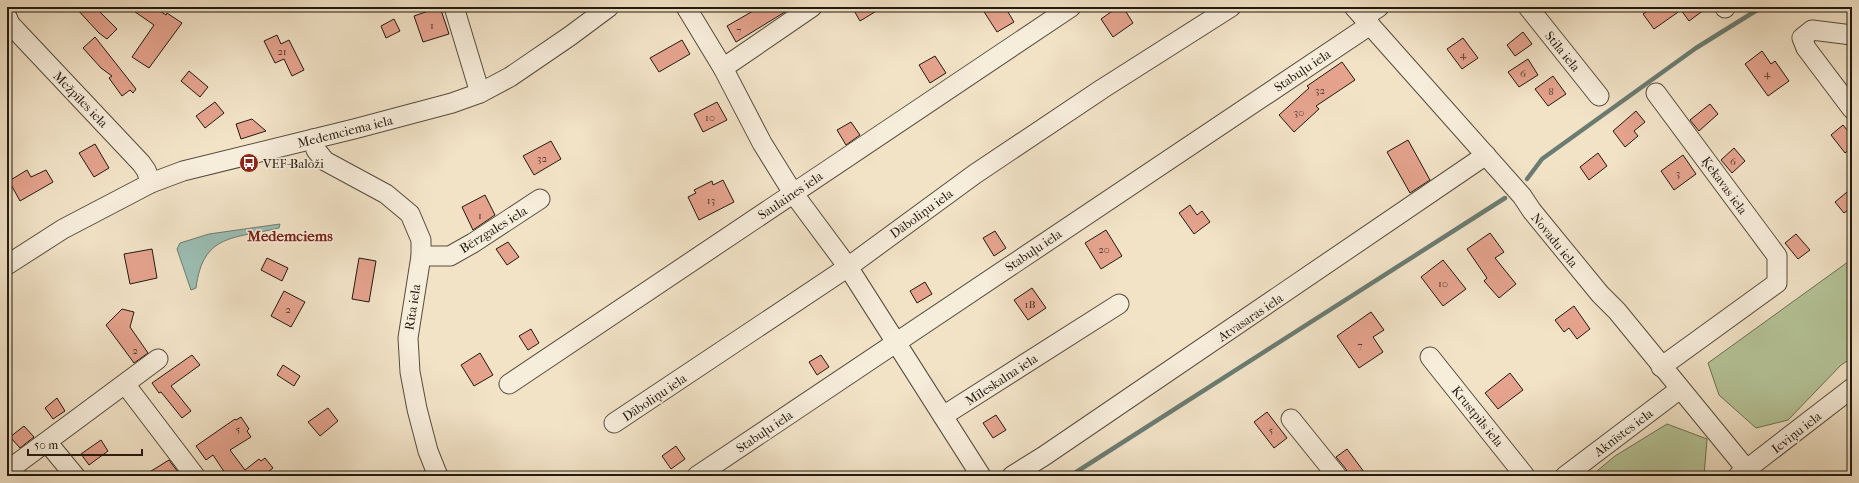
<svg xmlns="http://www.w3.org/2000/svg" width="1859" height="483" font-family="'IM FELL French Canon',serif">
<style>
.green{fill:#b5c599;stroke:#6c7054}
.water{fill:#9bbeb4;stroke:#6b7c72}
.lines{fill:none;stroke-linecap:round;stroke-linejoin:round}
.stream{stroke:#6b7c72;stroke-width:4.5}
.building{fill:#e5a38e;stroke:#221a10}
.minor-casing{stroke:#564c3e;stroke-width:21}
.minor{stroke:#f7eddb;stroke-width:19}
.labels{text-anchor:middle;stroke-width:3;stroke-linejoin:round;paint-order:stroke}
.number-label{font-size:11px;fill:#533c30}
.street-label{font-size:13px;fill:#221a10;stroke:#f7eddb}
.poi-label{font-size:13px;fill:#221a10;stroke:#f7eddb;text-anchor:start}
.quarter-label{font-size:15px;font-weight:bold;fill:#7a1f14;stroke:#f7eddb}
</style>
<rect width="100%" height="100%" fill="#f2e3c7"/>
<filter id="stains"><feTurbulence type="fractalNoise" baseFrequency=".005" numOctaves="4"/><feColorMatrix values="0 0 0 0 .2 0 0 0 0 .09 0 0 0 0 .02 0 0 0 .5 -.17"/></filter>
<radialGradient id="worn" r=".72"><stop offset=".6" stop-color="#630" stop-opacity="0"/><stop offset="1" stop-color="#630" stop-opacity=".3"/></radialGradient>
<g class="green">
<path d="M1852,259V358L1841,365L1788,420L1756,428L1719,395L1708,363Z"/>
<path d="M1667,424L1707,439L1704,476H1591L1615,456Z"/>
</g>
<path class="water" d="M280,224L279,228C234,239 203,233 196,288L191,290L177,249L180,243L209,234Z"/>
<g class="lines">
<g class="stream">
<path d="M1527,179L1542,159L1696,48L1762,7"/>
<path d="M1070,476L1505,198"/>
</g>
</g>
<g class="building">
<path d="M75,7H95L117,29L107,39L99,33Z"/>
<path d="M128,7H154L166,15L167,13L182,23L149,68L132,57L154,25Z"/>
<path d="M440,7L449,34L423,42L414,16Z"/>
<path d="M760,7H793L736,42L727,26Z"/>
<path d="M852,7H883L860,21Z"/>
<path d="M981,7H1005L1014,22L997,32Z"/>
<path d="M1118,7H1123L1133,23L1113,37L1101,19Z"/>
<path d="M1653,7H1708L1689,21L1681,10L1654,29L1643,14Z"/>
<path d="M394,19L400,31L386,38L381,26Z"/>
<path d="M1523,32L1532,44L1515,56L1507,45Z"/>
<path d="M277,35L281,44L289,40L304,70L292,76L284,59L275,63L264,41Z"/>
<path d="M95,37L136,89L133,93L130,90L122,96L109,78L112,76L101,68L83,48Z"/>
<path d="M1463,38L1478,58L1462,69L1447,49Z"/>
<path d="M682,40L690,54L659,72L650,58Z"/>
<path d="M1762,51L1771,64L1775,61L1789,81L1768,96L1745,64Z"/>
<path d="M935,56L946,73L930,83L919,65Z"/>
<path d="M1528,59L1538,75L1519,87L1508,72Z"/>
<path d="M1342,62L1355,80L1316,106L1319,109L1294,132L1279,115L1309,88L1307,86Z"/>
<path d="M189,71L208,87L200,97L181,81Z"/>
<path d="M1553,76L1566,94L1548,106L1535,89Z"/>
<path d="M215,102L224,113L205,128L196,116Z"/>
<path d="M717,102L727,120L703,132L694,114Z"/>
<path d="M1710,104L1718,114L1699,131L1690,120Z"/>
<path d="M1636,111L1645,122L1634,131L1638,136L1625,147L1613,131Z"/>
<path d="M252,119L266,131L241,139L236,124Z"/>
<path d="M851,122L860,135L846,145L837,130Z"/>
<path d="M1843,125L1852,136V147L1845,153L1831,135Z"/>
<path d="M1408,140L1430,180L1410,193L1387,152Z"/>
<path d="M551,141L561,159L534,175L523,156Z"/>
<path d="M95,144L109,168L94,177L79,153Z"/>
<path d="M1734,148L1745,161L1732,173L1721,160Z"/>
<path d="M1598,153L1607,166L1589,180L1580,167Z"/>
<path d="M1683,155L1696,174L1674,190L1661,171Z"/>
<path d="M27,170L31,177L46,170L53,182L20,201L9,181Z"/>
<path d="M723,180L734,202L699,220L688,197L696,193L694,190L712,181L713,185Z"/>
<path d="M1847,192L1852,198V207L1844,213L1835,202Z"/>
<path d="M485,195L495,215L473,230L462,207Z"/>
<path d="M1190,205L1197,215L1202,211L1210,222L1194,234L1179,213Z"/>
<path d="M1106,230L1122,256L1101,269L1085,243Z"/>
<path d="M995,231L1006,248L994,256L983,238Z"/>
<path d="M1490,233L1504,252L1495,258L1516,284L1499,298L1484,281L1487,278L1467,249Z"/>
<path d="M1796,234L1810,250L1798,259L1785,243Z"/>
<path d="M508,242L519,257L507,265L496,249Z"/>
<path d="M152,249L157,278L130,284L124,254Z"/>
<path d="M267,258L288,268L282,281L261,270Z"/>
<path d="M359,258L376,261L369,302L352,299Z"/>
<path d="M1443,260L1466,289L1443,306L1421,277Z"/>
<path d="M925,282L932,294L917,303L910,291Z"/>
<path d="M1032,288L1046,308L1028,320L1014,300Z"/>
<path d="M284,291L305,302L291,327L271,316Z"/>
<path d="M1574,306L1590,329L1577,339L1569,328L1564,332L1555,320Z"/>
<path d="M122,309L134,312L130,327L148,353L134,363L106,325Z"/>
<path d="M1371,312L1384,330L1373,337L1383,352L1359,368L1337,336Z"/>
<path d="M531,329L539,343L528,350L519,336Z"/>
<path d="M480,353L493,375L474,386L461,365Z"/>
<path d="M192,355L200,365L171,386L191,411L182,418L161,392L159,393L152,383Z"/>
<path d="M821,355L829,367L817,375L809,362Z"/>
<path d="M283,365L300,376L294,386L277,375Z"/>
<path d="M1510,373L1523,390L1498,409L1485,393Z"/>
<path d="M57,398L65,411L53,419L45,408Z"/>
<path d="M328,408L338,421L320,436L308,422Z"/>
<path d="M1267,412L1287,438L1274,448L1254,422Z"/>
<path d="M996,415L1006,430L993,438L983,423Z"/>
<path d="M241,417L249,429L247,431L251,437L230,450L245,470L259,459L261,461L265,458L273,468L263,476H227L213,455L206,460L196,446L235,419L236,420Z"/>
<path d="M24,426L34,437L20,448L10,437Z"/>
<path d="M101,440L108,451L89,465L81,454Z"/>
<path d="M676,446L685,459L671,469L662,456Z"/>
<path d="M1347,449L1367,476H1348L1346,469L1336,457Z"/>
<path d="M169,460L181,476H143Z"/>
</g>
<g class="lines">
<g class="minor-casing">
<g id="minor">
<path d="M454,7L480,93"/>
<path d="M686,7L723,68L762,143L793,193L848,267L981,476"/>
<path d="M1354,7L1522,196L1532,211L1600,294L1617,311L1752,476"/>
<path d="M1528,7L1599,96"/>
<path d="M1725,7V8"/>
<path d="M7,17L10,24L141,163L146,170L151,183"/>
<path d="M1364,17L1379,7"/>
<path d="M1852,35L1812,30L1802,38L1806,48L1852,109"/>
<path d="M723,68L812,7"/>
<path d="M1656,93L1777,256V283L1661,367"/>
<path d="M313,139L316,150L325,161L386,194L410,214L421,240V256L408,338L410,372L417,409L428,451L438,476"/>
<path d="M421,256H450L473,243L540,199"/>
<path d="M7,265L63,229L151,183L183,171L354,129L452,103L480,93L510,77L570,36L609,7"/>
<path d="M1430,357L1525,476"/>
<path d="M125,384L195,476"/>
<path d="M509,384L1071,7"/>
<path d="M943,416L1119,304"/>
<path d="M1291,419L1337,476"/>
<path d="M614,423L848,267L975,174L1102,89L1231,7"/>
<path d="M47,442L75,476"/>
<path d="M7,471L158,359"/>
<path d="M697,476L1370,25"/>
<path d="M1012,476L1044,456L1486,155"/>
<path d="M1565,476L1680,389"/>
<path d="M1738,476L1852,388"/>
</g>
</g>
<use href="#minor" class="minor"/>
</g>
<defs>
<g id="bus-disc" transform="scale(1)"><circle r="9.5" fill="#8f2418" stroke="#f7eddb"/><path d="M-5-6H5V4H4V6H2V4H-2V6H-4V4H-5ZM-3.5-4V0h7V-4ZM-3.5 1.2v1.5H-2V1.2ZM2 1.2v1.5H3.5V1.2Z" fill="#fff"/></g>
</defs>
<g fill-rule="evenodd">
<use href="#bus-disc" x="249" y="163"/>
</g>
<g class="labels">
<g class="number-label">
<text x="432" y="29">1</text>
<text x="739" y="34">7</text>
<text x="282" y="55">21</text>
<text x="1463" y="58">4</text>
<text x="1523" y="77">6</text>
<text x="1767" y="77">4</text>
<text x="1320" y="94">32</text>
<text x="1551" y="95">8</text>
<text x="1299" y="116">30</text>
<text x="710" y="121">10</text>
<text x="542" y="162">32</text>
<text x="1733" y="165">6</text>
<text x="1678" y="177">3</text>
<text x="711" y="204">13</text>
<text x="480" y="219">1</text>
<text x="1104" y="253">20</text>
<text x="1443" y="287">10</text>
<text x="1030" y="308">1B</text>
<text x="288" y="313">2</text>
<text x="1360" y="349">7</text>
<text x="135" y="354">2</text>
<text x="238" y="433">5</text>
<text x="1271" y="434">5</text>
</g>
<g class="street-label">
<text transform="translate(1563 51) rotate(51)" y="5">Stila iela</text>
<text transform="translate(1302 70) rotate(-34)" y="5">Stabuļu iela</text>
<text transform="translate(81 99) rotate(46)" y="5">Mežpīles iela</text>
<text transform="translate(345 131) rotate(-14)" y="5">Medemciema iela</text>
<text transform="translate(1725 185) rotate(54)" y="5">Ķekavas iela</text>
<text transform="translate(790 195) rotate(-34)" y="5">Saulaines iela</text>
<text transform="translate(921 213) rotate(-36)" y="5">Dāboliņu iela</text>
<text transform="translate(493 229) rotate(-32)" y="5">Bērzgales iela</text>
<text transform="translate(1555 240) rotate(51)" y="5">Novadu iela</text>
<text transform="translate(1033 250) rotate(-34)" y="5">Stabuļu iela</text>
<text transform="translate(412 307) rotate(-81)" y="5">Rīta iela</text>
<text transform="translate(1250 317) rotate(-34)" y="5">Atvasaras iela</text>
<text transform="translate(1001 379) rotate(-33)" y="5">Mīleskalna iela</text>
<text transform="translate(654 397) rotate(-34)" y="5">Dāboliņu iela</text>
<text transform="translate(1478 416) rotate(51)" y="5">Krustpils iela</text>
<text transform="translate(764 431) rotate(-34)" y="5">Stabuļu iela</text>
<text transform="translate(1623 432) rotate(-37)" y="5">Aknīstes iela</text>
<text transform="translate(1796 432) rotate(-38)" y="5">Ieviņu iela</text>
</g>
<g class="poi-label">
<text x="263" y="168">VEF-Baloži</text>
</g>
<g class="quarter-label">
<text x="290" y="241">Medemciems</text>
</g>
</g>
<rect width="1859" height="483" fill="none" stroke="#f2e3c7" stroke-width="24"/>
<rect x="8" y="8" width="1843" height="467" fill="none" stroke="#221a10" stroke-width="2"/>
<rect x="12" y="12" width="1835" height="459" fill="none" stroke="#221a10"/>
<path d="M28 449v6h114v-6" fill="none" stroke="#221a10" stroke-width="2"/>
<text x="34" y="449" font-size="12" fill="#221a10" stroke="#f7eddb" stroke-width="3" paint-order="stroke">50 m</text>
<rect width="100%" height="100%" filter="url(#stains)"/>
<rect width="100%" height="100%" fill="url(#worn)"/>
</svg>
